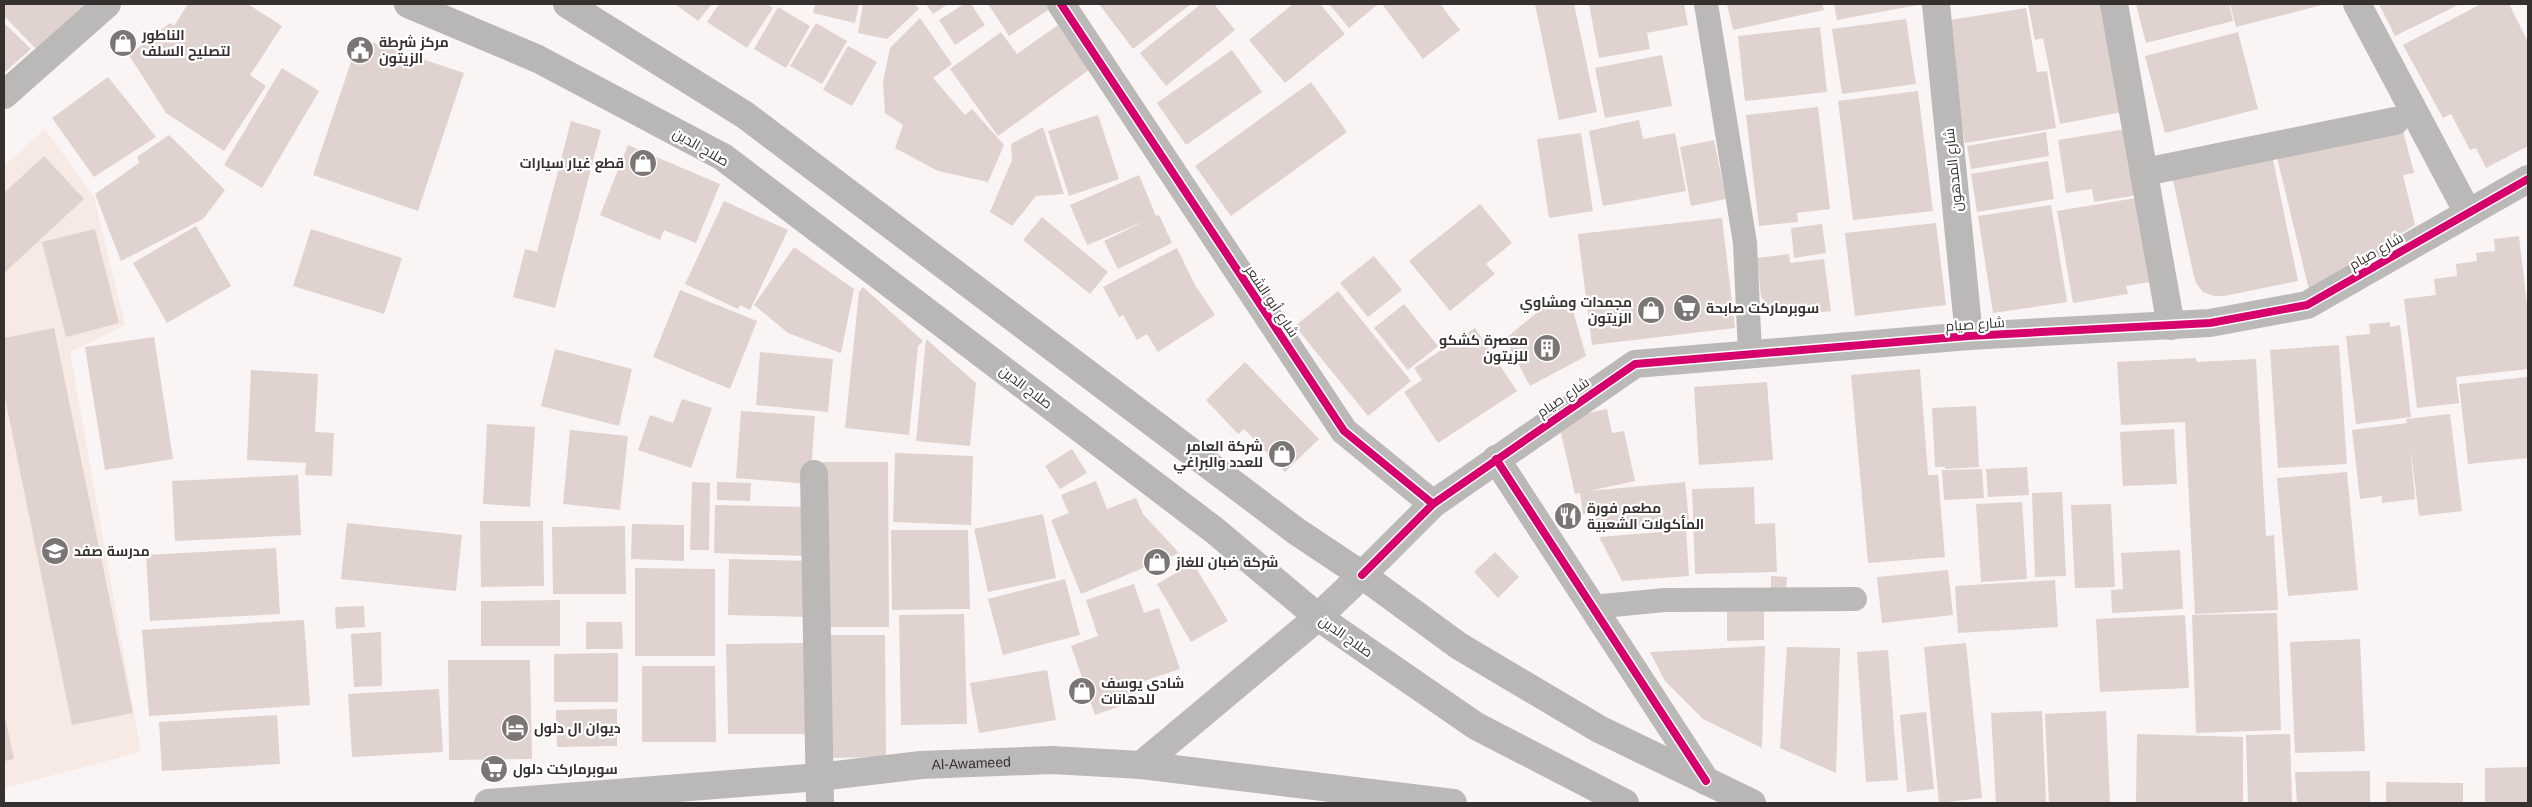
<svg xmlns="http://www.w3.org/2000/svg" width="2532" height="807" font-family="Helvetica,Cairo,sans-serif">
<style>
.built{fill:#f7e9e4}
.building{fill:#e0d2ce}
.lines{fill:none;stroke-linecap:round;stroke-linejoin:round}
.lane{stroke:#bbb9b8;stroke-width:24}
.street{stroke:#bbb9b8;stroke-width:28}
.secondary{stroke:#bab9b7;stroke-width:28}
.highway{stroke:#b9b7b5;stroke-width:28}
.cycleway-casing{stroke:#fff;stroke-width:11}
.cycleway{stroke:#d6006c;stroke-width:8}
.labels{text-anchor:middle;stroke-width:4.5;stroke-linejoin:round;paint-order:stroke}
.poi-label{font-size:14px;font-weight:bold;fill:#36312f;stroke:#fff;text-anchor:start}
.street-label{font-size:14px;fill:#36312f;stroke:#fff}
</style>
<rect width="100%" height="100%" fill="#faf5f4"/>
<path class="built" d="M45,129L94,197L125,325L70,352L141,752L4,788V166Z"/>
<g class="building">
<path d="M4,4H90L40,53L4,16Z"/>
<path d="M188,4H248L282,26L250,75L266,86L224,151L166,113L129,55L170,23L174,26Z"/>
<path d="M675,4H712L698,21Z"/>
<path d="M719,4H767L773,8L747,48L707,22Z"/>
<path d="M815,4H859L855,23L813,13Z"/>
<path d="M863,4H915L919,9L887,39L858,33Z"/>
<path d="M926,4H948L933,14Z"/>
<path d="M964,4H971L985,25L955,45L939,20Z"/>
<path d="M988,4H1053L1054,6L1009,36Z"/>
<path d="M1099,4H1191L1133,49Z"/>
<path d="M1201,4H1214L1235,30L1166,86L1140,53Z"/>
<path d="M1293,4H1320L1345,34L1285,83L1249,40Z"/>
<path d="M1329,4H1378L1349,28Z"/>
<path d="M1382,4H1440L1460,30L1423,59Z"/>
<path d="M1535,4H1574L1597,112L1559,120Z"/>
<path d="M1589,4H1684L1688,25L1647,33L1650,49L1599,58Z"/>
<path d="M1727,4H1822L1824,10L1733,30Z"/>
<path d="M1834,4H1917L1918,5L1837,20Z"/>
<path d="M2028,4H2106L2127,111L2060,124L2043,38L2035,40Z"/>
<path d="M2136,4H2229L2233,21L2146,43Z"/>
<path d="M2230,4H2326L2236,27Z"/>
<path d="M2379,4H2460L2395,36Z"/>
<path d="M2481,4H2509L2528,42V146L2486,168L2476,148L2470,150L2451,114L2443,118L2403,45Z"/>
<path d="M778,7L810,26L786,68L754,49Z"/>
<path d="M2026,8L2037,72L2047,71L2056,128L1965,143L1944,21Z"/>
<path d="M920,18L952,64L933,78L965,115L972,109L1004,145L988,182L938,171L895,148L903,125L885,113L883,82L890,48Z"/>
<path d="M1906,19L1916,84L1842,94L1832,29Z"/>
<path d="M4,23L31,49L4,73Z"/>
<path d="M816,23L847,41L822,84L790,66Z"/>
<path d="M1058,25L1090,69L998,136L950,69L1001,32L1017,54Z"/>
<path d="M1820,27L1827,92L1745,101L1738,36Z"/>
<path d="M2238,32L2258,109L2165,133L2145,56Z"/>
<path d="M359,38L464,73L418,211L313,175Z"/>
<path d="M848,46L877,62L852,106L823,90Z"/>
<path d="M1232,50L1262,92L1186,145L1157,103Z"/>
<path d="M1662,55L1672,106L1605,118L1595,68Z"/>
<path d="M282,68L319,91L262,188L224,165Z"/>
<path d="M108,77L156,137L94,177L52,118Z"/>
<path d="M1311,82L1347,132L1231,216L1195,166Z"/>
<path d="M1918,91L1933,211L1853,220L1838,101Z"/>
<path d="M1818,107L1830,209L1797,213L1798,222L1759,226L1746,115Z"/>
<path d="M1098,115L1119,179L1069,196L1048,131Z"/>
<path d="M1639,120L1643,139L1675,133L1686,191L1603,206L1589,131Z"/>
<path d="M571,121L601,130L555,308L513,297L525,249L537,252Z"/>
<path d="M2401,123L2414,173L2403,175L2415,225L2309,290L2276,153Z"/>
<path d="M1043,127L1064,194L1036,196L1012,226L990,212L1012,160L1011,144Z"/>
<path d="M2126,129L2138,195L2094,202L2092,189L2066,193L2058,140Z"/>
<path d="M2046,132L2049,156L1971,169L1967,146Z"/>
<path d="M1581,133L1593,211L1549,218L1537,139Z"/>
<path d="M169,135L225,190L203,219L121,261L95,194L139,163L137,157Z"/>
<path d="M1714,140L1726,199L1691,206L1680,147Z"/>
<path d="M628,145L720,184L696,243L664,230L660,240L600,215Z"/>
<path d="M2272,155L2298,281L2224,296H2214L2203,292L2196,283L2193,272L2172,176Z"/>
<path d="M44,156L84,199L4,273V193Z"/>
<path d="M2048,161L2054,199L1977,212L1971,174Z"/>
<path d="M1139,175L1156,216L1159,215L1172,243L1118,269L1104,241L1145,221L1087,245L1070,205Z"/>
<path d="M2136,198L2150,282L2126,286L2128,294L2073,303L2057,211Z"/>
<path d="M724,201L788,230L750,310L740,305L738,309L685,284Z"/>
<path d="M1480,204L1512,243L1486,264L1495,274L1450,311L1409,261Z"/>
<path d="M2051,205L2067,302L1993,313L1978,216Z"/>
<path d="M1042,217L1108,272L1090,294L1023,240Z"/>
<path d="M1722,218L1735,328L1592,345L1578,234Z"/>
<path d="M1936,223L1946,305L1855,316L1845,233Z"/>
<path d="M1822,224L1826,253L1794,258L1791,228Z"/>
<path d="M196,226L231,286L167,323L133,263Z"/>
<path d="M95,229L119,323L66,337L42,242Z"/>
<path d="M311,229L402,258L384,314L293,286Z"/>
<path d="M2519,236L2528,314V369L2456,377L2459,403L2417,408L2404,299L2436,295L2434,279L2457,276L2456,264L2477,261L2476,253L2495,251L2494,239Z"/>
<path d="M794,247L854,289L841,353L788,333L754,305Z"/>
<path d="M1177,248L1195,285L1215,315L1158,352L1147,334L1137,340L1123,315L1119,317L1103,287Z"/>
<path d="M1789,254L1790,263L1824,259L1831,311L1788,316L1772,311L1761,297L1757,258Z"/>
<path d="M1374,256L1402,290L1368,317L1340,283Z"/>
<path d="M863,287L923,341L918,346L909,435L845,428L859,292Z"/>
<path d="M680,290L757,321L730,389L653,357Z"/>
<path d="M1338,291L1411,381L1368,416L1295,326Z"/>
<path d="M1570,300L1586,356L1530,386L1505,339L1546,305Z"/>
<path d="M1404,304L1438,346L1408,370L1374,328Z"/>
<path d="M2390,322V327L2400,325L2411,417L2356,424L2346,336L2370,334L2369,324Z"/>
<path d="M54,328L133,713L72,725L4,393V338Z"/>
<path d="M1475,328L1517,391L1438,443L1404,392L1422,380L1414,368Z"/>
<path d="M154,337L173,459L105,470L85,347Z"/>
<path d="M926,339L976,383L970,446L916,441Z"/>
<path d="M2339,345L2347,464L2278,468L2270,350Z"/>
<path d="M555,349L632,369L619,426L541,406Z"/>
<path d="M760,352L833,359L828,412L756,405Z"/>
<path d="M2196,358L2197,362L2256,359L2266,536L2274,535L2278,610L2195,614L2185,422L2121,425L2117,362Z"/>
<path d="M1245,362L1319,439L1285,472L1244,429L1238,434L1206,400Z"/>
<path d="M1920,369L1928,475H1938L1945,557L1868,563L1851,375Z"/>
<path d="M251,370L318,374L315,432L334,433L332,476L305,475L306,463L247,460Z"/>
<path d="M2528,377V458L2468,464L2459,384Z"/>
<path d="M1767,382L1773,460L1699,465L1694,387Z"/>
<path d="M682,399L712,408L691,468L638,450L650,415L673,423Z"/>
<path d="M1976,406L1979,467L1945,469V467H1935L1932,408Z"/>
<path d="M1607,409L1612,433L1624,431L1635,481L1589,491L1685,482L1689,521L1595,531L1593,513L1583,514L1580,493L1575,494L1558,420Z"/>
<path d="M741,411L815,416L810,484L736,478Z"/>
<path d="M2450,414L2462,511L2419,516L2410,446L2415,499L2382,503V496L2360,499L2352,430L2407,423L2406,419Z"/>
<path d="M487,424L535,427L530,507L483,504Z"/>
<path d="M2174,429L2177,484L2123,486L2120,432Z"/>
<path d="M570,430L628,436L620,510L563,504Z"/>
<path d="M1072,449L1087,473L1060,489L1045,466Z"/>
<path d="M895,453L973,456L971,525L893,522Z"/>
<path d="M821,462H888L889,627H823Z"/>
<path d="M2027,467L2029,495L1988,497L1986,469Z"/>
<path d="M1982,469L1984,498L1944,500L1942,470Z"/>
<path d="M2347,472L2358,590L2288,596L2277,478Z"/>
<path d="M298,475L301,535L175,541L172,481Z"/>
<path d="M1096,481L1107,509L1136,498L1143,514L1179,553L1081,594L1051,520L1069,513L1061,495Z"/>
<path d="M692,482L710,483L709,550H690Z"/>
<path d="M717,482L751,483L750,501L717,500Z"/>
<path d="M1754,487L1755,524L1775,523L1777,572L1695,574L1692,489Z"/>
<path d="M2062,492L2066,576L2035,577L2032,493Z"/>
<path d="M2022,502L2027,579L1981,582L1976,504Z"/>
<path d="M2111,504L2115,587L2075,588L2071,505Z"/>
<path d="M715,505L807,507L805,556L714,553Z"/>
<path d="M1043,514L1056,578L988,592L974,529Z"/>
<path d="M480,521H543L544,586L481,587Z"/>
<path d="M347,523L462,535L456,591L341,579Z"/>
<path d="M632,524L684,525V561L631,559Z"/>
<path d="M625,526L626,594H553L552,527Z"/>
<path d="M891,530H968L970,609L892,610Z"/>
<path d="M1686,530L1689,576L1622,581L1599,537Z"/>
<path d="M276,548L280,614L150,621L146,555Z"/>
<path d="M2180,550L2183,609L2112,613L2111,590L2123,589L2121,553Z"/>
<path d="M1495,552L1519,577L1498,598L1474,572Z"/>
<path d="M729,559L808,561L807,617L728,615Z"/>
<path d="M1193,563L1228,621L1191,642L1157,584Z"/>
<path d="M635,568L715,569V656H635Z"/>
<path d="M1948,570L1953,615L1882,623L1877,577Z"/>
<path d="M1771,576L1787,577L1786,591L1771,590Z"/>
<path d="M1065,579L1080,635L1003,655L988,599Z"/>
<path d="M2055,580L2058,627L1958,633L1955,586Z"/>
<path d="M1134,584L1144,613L1159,608L1180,669L1132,685L1138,700L1095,715L1071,646L1098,636L1086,600Z"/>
<path d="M560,600V646H481V601Z"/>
<path d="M364,606L365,627L336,629L335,607Z"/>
<path d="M1764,611V640L1727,641V612Z"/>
<path d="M2277,613L2281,730L2196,733L2192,615Z"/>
<path d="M964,614L967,724L901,725L899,615Z"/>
<path d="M2185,615L2189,688L2100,692L2096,619Z"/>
<path d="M304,620L310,705L149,716L142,630Z"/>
<path d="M586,622H622L623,649H586Z"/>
<path d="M381,632L382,686L354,687L351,634Z"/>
<path d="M830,635H885L886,757L831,758Z"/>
<path d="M2360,639L2365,751L2295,753L2290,642Z"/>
<path d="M812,643L813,734H728L726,644Z"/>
<path d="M1966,643L1982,798L1939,803L1924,647Z"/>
<path d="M1765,646L1762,748L1703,719L1665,681L1650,652Z"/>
<path d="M1787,647L1840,648L1836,773L1780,748Z"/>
<path d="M1888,650L1898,780L1866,782L1857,652Z"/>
<path d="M618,653V702H554V654Z"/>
<path d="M448,660H530L532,759L449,760Z"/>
<path d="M642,666H715L716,742H642Z"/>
<path d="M1047,670L1056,720L979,733L970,683Z"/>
<path d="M439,689L443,752L352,757L348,694Z"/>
<path d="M617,709V746L557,747L556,710Z"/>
<path d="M2042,711L2046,803H1996L1991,713Z"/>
<path d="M2106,711L2110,803H2049L2045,714Z"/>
<path d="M1926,712L1934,789L1907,792L1900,715Z"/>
<path d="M4,713L14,759L4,761Z"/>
<path d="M277,715L280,764L162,771L159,722Z"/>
<path d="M2137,734L2243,737V803H2136Z"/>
<path d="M2290,734L2292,803H2248L2246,735Z"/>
<path d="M2528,767V803H2485V768Z"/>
<path d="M2370,771V803H2297L2295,772Z"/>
<path d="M2386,782L2463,783V803H2386Z"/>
</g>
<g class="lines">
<g class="lane">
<path d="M1706,4L1745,243L1750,354"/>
<path d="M1592,607L1665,600L1855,599"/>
</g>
<g class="street">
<path d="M1061,4L1344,431L1433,504L1362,575"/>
<path d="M1936,4L1969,336"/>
<path d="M2114,4L2171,326"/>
<path d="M2357,4L2468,213"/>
<path d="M4,95L107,4"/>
<path d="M2145,172L2395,121"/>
<path d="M1496,459L1706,781"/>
<path d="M814,474L820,803"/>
<path d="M1433,504L1635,364L1969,336L2210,323L2307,305L2528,179"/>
</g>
<g class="secondary">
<path d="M1141,765L1318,617L1362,575"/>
<path id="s1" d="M488,803L819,777L921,765L1052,760L1141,765L1453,803"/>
</g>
<g class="highway">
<path d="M408,4L538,59L723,157L1214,530L1318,617L1476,726L1625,803"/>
<path d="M567,4L745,115L1296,531L1362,575L1459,646L1599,729L1752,803"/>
</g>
<g class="cycleway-casing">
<g id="cycleway">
<path d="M1061,4L1344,431L1433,504L1362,575"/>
<path d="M1496,459L1706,781"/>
<path d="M1433,504L1635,364L1969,336L2210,323L2307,305L2528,179"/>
</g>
</g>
<use href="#cycleway" class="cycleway"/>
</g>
<defs>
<g id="shop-disc" transform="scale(1.4375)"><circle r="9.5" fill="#7b7674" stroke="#fff"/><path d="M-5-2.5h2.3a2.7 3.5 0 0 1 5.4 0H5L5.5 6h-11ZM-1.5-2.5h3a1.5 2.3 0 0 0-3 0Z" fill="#fff"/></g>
<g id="civic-disc" transform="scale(1.4375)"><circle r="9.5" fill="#7b7674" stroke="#fff"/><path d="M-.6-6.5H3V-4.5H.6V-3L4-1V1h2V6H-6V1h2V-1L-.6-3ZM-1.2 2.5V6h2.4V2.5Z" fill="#fff"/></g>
<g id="supermarket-disc" transform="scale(1.4375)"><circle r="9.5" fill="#7b7674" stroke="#fff"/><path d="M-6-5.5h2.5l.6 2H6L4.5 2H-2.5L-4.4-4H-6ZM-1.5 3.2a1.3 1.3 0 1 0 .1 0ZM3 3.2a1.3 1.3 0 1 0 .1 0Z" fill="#fff"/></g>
<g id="building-disc" transform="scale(1.4375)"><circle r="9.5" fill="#7b7674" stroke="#fff"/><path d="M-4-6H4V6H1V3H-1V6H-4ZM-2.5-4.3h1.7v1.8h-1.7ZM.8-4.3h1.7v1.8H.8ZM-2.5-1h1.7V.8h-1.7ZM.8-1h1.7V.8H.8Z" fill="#fff"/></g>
<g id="restaurant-disc" transform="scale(1.4375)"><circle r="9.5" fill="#7b7674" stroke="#fff"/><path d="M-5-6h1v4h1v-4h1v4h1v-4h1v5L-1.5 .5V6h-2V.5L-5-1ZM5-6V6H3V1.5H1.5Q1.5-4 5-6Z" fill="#fff"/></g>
<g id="school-disc" transform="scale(1.4375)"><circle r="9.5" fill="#7b7674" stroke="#fff"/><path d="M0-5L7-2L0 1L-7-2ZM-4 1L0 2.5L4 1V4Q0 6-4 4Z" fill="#fff"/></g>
<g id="hotel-disc" transform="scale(1.4375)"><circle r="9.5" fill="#7b7674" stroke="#fff"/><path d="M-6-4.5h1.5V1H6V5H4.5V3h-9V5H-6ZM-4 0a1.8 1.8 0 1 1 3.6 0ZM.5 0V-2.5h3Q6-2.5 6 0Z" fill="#fff"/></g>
</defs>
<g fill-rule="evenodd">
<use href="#shop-disc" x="123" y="43"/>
<use href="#civic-disc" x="360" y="50"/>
<use href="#shop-disc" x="643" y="163"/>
<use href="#supermarket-disc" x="1687" y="308"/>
<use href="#shop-disc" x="1651" y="310"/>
<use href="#building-disc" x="1547" y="348"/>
<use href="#shop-disc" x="1282" y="454"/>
<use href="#restaurant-disc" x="1568" y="516"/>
<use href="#school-disc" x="55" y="551"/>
<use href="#shop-disc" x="1157" y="562"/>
<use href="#shop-disc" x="1082" y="691"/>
<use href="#hotel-disc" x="515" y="728"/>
<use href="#supermarket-disc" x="494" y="769"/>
</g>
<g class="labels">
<g class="poi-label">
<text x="142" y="40">الناطور<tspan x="142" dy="16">لتصليح السلف</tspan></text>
<text x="379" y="47">مركز شرطة<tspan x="379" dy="16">الزيتون</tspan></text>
<text x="624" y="168" text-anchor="end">قطع غيار سيارات</text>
<text x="1632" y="307" text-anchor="end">مجمدات ومشاوي<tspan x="1632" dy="16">الزيتون</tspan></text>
<text x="1706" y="313">سوبرماركت صابحة</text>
<text x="1528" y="345" text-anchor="end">معصرة كشكو<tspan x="1528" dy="16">للزيتون</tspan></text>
<text x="1263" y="451" text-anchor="end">شركة العامر<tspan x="1263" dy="16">للعدد والبراغي</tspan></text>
<text x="1587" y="513">مطعم فورة<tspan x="1587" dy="16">المأكولات الشعبية</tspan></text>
<text x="74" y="556">مدرسة صفد</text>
<text x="1176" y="567">شركة ضبان للغاز</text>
<text x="1101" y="688">شادي يوسف<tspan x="1101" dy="16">للدهانات</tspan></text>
<text x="534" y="733">ديوان ال دلول</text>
<text x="513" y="774">سوبرماركت دلول</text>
</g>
<g class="street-label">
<text transform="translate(701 147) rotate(30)" y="5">صلاح الدين</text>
<text transform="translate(1953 170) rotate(-96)" y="5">شارع المدهون</text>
<text transform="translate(2376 251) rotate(-30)" y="5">شارع صيام</text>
<text transform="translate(1272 301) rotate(56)" y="5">شارع أبو الشعر</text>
<text transform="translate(1975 324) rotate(-4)" y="5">شارع صيام</text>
<text transform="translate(1026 387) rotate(37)" y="5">صلاح الدين</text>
<text transform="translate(1563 397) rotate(-34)" y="5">شارع صيام</text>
<text transform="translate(1346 636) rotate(35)" y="5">صلاح الدين</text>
<text dy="5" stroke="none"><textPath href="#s1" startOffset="485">Al-Awameed</textPath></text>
</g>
</g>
<rect width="2532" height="807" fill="none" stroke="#36312f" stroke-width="10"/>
</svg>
